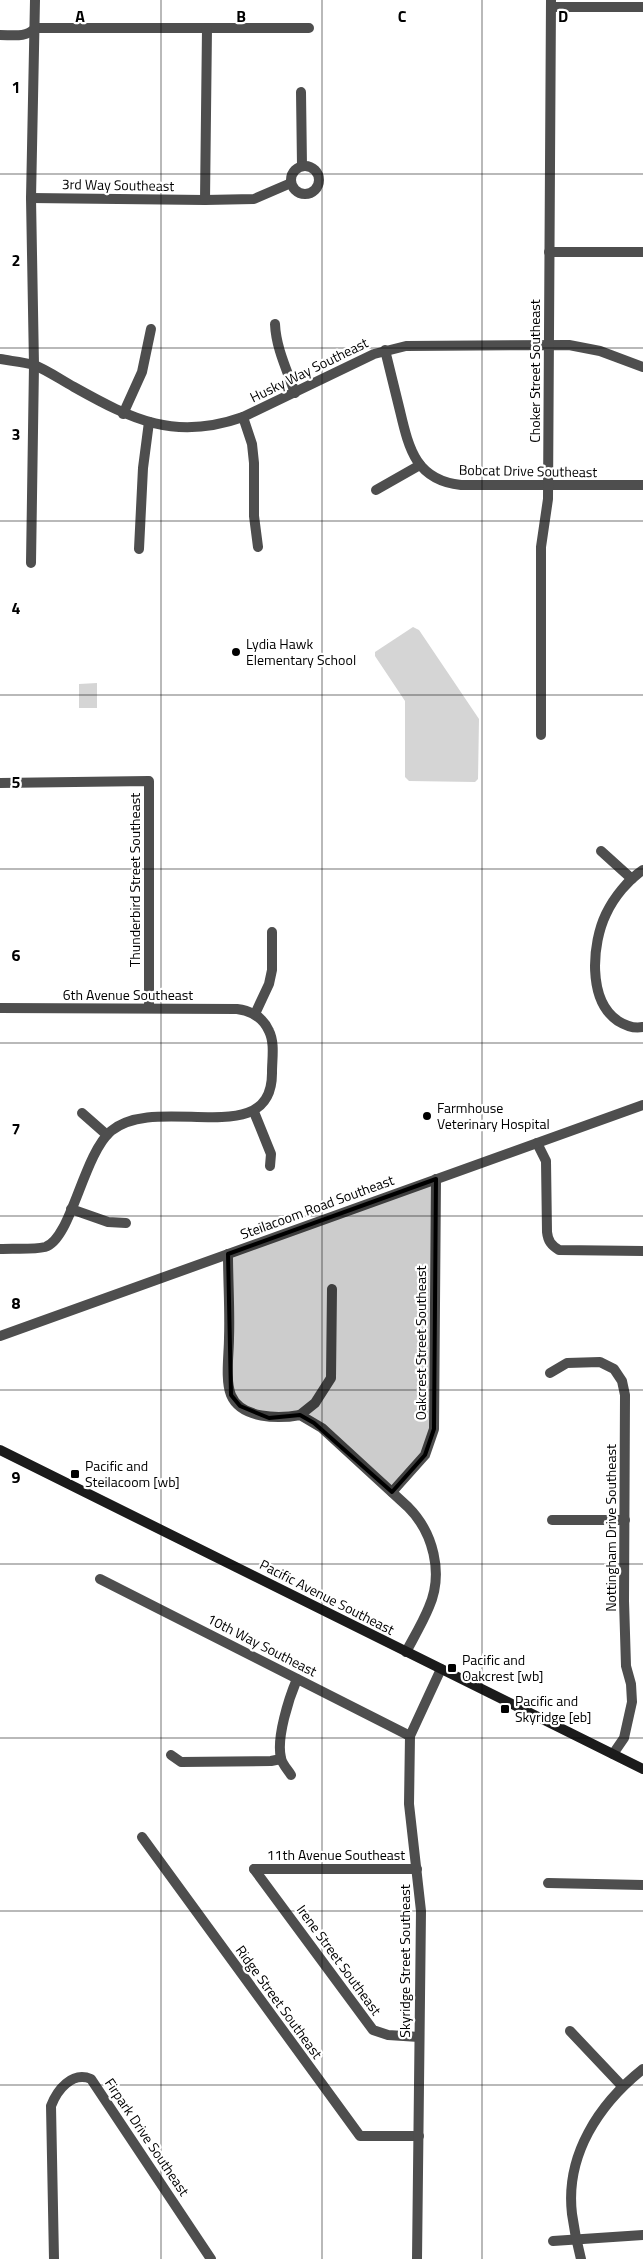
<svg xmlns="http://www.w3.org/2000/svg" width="643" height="2259" font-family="'Titillium Web',sans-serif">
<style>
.green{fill:#d5d5d5}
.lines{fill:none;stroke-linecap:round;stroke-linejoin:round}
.minor{stroke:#4e4e4e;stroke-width:10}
.tertiary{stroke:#4e4e4e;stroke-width:10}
.secondary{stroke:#1b1b1b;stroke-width:10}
.marked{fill:#000;fill-opacity:0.2;stroke:#000;stroke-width:4;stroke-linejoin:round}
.grid{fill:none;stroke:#000;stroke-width:1;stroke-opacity:0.55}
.poi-dot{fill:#000;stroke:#fff;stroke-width:2}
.labels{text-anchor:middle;stroke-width:4.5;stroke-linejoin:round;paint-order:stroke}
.street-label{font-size:14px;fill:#000;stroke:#fff}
.poi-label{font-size:14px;fill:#000;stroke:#fff;text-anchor:start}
.grid-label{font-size:16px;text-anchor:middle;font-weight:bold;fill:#000;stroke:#fff;stroke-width:4.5;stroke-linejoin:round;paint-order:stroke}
</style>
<rect width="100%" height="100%" fill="#fff"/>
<g class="green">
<path d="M413,627L419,630L479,719L478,779L475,782L409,781L405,777V701L375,656V652Z"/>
<path d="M97,683V708H79V684Z"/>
</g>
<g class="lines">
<g class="minor">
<path d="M551,7H643"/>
<path d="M0,35C13,35 26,38 35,28H309"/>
<path d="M301,92L302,166"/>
<circle cx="305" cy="180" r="14"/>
<path d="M31,198L205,200L254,199L291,183"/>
<path d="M205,200L207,28"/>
<path d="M549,252H643"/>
<path d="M275,324C276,348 287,370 295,393"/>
<path d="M385,350C390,370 395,390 400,411C409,449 416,480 461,485H643"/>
<path d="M0,359C11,361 23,362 34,365C47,370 61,380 74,387C133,420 175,441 243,417L374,354L406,346L569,345L600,351L643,367"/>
<path d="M123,414L142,372L151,329"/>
<path d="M243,417L252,444L254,463V516L258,547"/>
<path d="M376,490L420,465"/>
<path d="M139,549L143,468L149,422"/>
<path d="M31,563L34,365L31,198L35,0"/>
<path d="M541,735V547L548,499L551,0"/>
<path d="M0,783L149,781V1008"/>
<path d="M601,851L632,879"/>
<path d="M643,870C628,880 614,897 606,914C592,943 587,1000 618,1021C626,1026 634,1029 643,1027"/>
<path d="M0,1008L237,1009C252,1011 263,1017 269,1031C275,1043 272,1059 272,1072C273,1153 158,1092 111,1131C83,1155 71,1240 45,1247C32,1250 14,1248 0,1249"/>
<path d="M255,1014L269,984L272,970V932"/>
<path d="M254,1112L271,1154L270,1166"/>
<path d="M82,1113L107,1135"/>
<path d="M537,1143L546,1161L547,1232C548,1241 551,1245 559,1250L643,1251"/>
<path d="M71,1209L108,1222L126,1223"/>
<path d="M228,1254C228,1282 230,1310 229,1338C229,1354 225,1380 231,1395C241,1419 279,1419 300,1415L322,1428L408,1507C433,1532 444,1573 429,1607C423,1622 414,1637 406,1652"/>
<path d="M550,1373L567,1363L600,1362L614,1369L622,1381L625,1395L624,1601L626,1666L631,1684L632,1702L624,1738L613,1754"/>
<path d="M300,1415L315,1403L331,1378L332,1289"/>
<path d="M392,1492L425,1455L434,1429L436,1179"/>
<path d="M552,1520H625"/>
<path d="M100,1579L410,1736"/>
<path d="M171,1755L181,1762L271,1761L281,1759"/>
<path d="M291,1775C288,1770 282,1764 281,1758C276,1738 289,1698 297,1679"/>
<path d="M142,1837L360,2136H419"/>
<path d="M254,1869L373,2030L388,2035L419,2037"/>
<path d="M254,1869H417"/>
<path d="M548,1883L643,1885"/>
<path d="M570,2031L622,2086"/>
<path d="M553,2241L643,2235"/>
<path d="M54,2259L51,2106C57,2090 72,2071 91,2079L211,2259"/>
<path d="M417,2259L421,1911L409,1804L410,1736L441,1669"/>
<path d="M581,2259C577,2244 574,2229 572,2214C565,2155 599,2104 643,2069"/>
</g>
<path class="tertiary" d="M0,1336L643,1105"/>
<path class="secondary" d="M0,1450L643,1769"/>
</g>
<path class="marked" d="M436,1179L434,1429L425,1455L392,1492L314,1423L300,1415L269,1418L240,1406L231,1395L228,1254Z"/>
<path class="grid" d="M161,0V2259M322,0V2259M482,0V2259M0,174H643M0,348H643M0,521H643M0,695H643M0,869H643M0,1043H643M0,1216H643M0,1390H643M0,1564H643M0,1738H643M0,1911H643M0,2085H643"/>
<g class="poi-dot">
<circle cx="236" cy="652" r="5"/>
<circle cx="427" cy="1116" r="5"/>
<rect x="70" y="1469" width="10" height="10" rx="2.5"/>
<rect x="447" y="1663" width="10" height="10" rx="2.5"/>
<rect x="500" y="1704" width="10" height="10" rx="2.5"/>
</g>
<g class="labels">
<g class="street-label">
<text transform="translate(118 185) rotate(1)" y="5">3rd Way Southeast</text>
<text transform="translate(309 370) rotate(-26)" y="5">Husky Way Southeast</text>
<text transform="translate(535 371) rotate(-90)" y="5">Choker Street Southeast</text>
<text transform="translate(528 471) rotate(1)" y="5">Bobcat Drive Southeast</text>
<text transform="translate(135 880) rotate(-90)" y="5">Thunderbird Street Southeast</text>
<text x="128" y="1000">6th Avenue Southeast</text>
<text transform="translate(317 1207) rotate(-20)" y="5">Steilacoom Road Southeast</text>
<text transform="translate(421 1343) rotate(-90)" y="5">Oakcrest Street Southeast</text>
<text transform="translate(611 1528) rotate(-90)" y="5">Nottingham Drive Southeast</text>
<text transform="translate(327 1597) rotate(27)" y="5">Pacific Avenue Southeast</text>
<text transform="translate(262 1645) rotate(27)" y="5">10th Way Southeast</text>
<text x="336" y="1860">11th Avenue Southeast</text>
<text transform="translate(339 1960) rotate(54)" y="5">Irene Street Southeast</text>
<text transform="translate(405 1961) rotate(-90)" y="5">Skyridge Street Southeast</text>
<text transform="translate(279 2002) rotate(54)" y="5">Ridge Street Southeast</text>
<text transform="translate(147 2137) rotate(56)" y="5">Firpark Drive Southeast</text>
</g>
<g class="poi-label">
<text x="246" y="649">Lydia Hawk<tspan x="246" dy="16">Elementary School</tspan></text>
<text x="437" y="1113">Farmhouse<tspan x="437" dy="16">Veterinary Hospital</tspan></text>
<text x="85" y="1471">Pacific and<tspan x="85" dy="16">Steilacoom [wb]</tspan></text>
<text x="462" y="1665">Pacific and<tspan x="462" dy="16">Oakcrest [wb]</tspan></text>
<text x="515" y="1706">Pacific and<tspan x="515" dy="16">Skyridge [eb]</tspan></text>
</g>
</g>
<g class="grid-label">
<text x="80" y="22">A</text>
<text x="241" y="22">B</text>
<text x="402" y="22">C</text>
<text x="563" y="22">D</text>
<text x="16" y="93">1</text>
<text x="16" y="266">2</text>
<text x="16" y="440">3</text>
<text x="16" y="614">4</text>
<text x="16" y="788">5</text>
<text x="16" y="961">6</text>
<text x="16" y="1135">7</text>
<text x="16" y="1309">8</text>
<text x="16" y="1483">9</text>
</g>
</svg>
